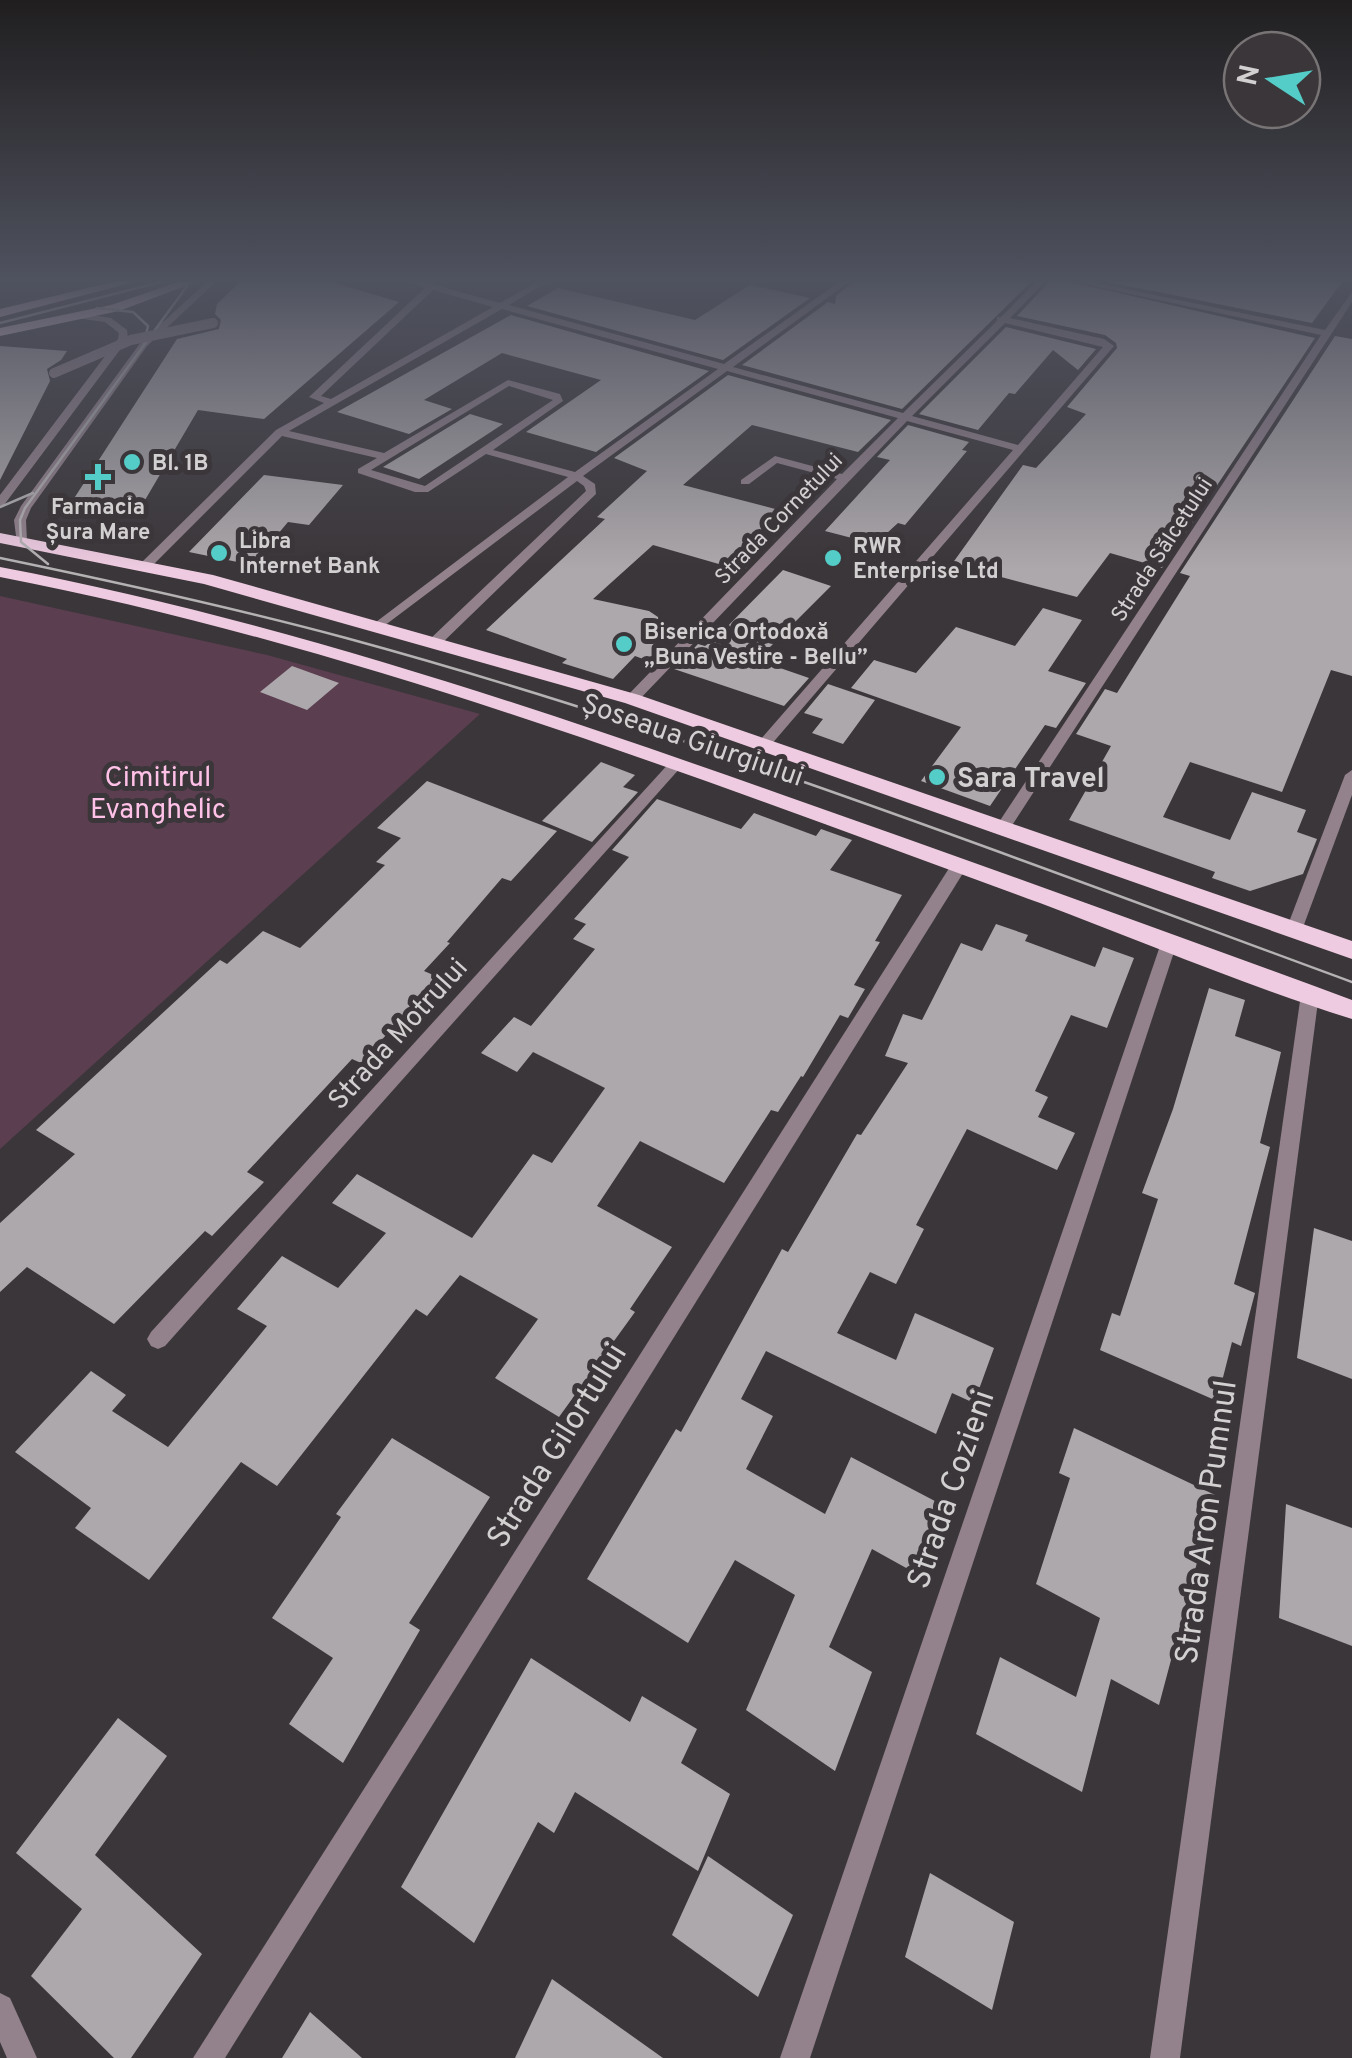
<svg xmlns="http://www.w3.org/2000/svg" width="1352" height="2058" font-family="Overpass,sans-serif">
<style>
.green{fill:#5c3e51}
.building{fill:#ada8ab}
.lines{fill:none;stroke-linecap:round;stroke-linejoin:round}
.minor{fill:#93828c;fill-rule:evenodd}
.major{fill:#eecbe0;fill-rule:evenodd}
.tram{stroke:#b5b2b4;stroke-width:2.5}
.minor-bridge{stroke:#93828c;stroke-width:10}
.poi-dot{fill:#54cdc8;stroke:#3b3639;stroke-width:4}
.labels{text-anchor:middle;stroke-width:10;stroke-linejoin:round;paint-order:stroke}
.far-poi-label{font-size:22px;font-weight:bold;fill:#d3d0d2;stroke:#3b3639;text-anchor:start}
.far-street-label{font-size:22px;fill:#d3d0d2;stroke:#3b3639}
.street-label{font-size:28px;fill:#d3d0d2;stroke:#3b3639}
.park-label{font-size:28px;fill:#ffc1e7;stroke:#3b3639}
.poi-label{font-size:28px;font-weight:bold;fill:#d3d0d2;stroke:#3b3639;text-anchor:start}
.near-street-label{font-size:32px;fill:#d3d0d2;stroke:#3b3639}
</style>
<rect width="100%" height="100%" fill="#3b3639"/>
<path class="green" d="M0,596L267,655L480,714L0,1149Z"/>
<g class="building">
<path d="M240,282H332L399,302L264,419L198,410L135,517H62L177,339L219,329L221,320L215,314L217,304Z"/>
<path d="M853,282H1031L902,409L742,365L828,302L835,304L836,296Z"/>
<path d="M1049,282H1071L1315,338L1162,568L1110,553L1077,597L952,564L1023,465L1036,468L1086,414L1067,407L1117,348L1116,343L1105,335L1017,316Z"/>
<path d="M1109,282H1342L1312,323Z"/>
<path d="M750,285L810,298L723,360L527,306L558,288L695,320Z"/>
<path d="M511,315L709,371L596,452L526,432L601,380L502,353L424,400L452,409L409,434L337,412Z"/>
<path d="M1006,327L1096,349L1078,370L1053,350L1015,394L1009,393L978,430L919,414Z"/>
<path d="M1335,336L1352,339V676L1331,670L1282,792L1190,762L1163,817L1230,840L1252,792L1306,810L1297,832L1317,839L1303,874L1250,891L1212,878L1215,872L1069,820L1111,746L1076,734L1105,689L1117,693L1190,576L1180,573Z"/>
<path d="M0,346L67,351L61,360L47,369L50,381L0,480Z"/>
<path d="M728,375L891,420L858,452L752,425L683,485L779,510L768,544L743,571L653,545L593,599L649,611L658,617L664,652L654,663L635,656L613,679L562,663L567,659L486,630L605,519L597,517L647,471L614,458Z"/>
<path d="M470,414L503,424L419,479L383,467Z"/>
<path d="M908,425L969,442L962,450L967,451L905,525L898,523L875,544L825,531L890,460L877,457Z"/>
<path d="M264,475L343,485L309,525L288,522L252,565L189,552Z"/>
<path d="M783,570L831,586L757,660L809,678L784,706L674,669L698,644L705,646L716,638Z"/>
<path d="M1043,608L1082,620L1048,671L1086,683L1056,728L1045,725L990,806L921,781L961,727L851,688L874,660L916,673L956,627L1015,646Z"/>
<path d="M292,666L339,683L307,710L260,692Z"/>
<path d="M828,684L875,700L843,744L812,733L823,719L804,713Z"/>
<path d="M601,762L635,775L623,787L638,792L592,842L542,821Z"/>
<path d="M427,781L557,831L511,881L502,878L447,942L450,943L424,971L438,977L361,1063L352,1059L247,1172L264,1182L212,1236L205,1231L114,1324L27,1267L0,1292V1223L75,1154L36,1130L220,960L227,964L263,931L300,948L385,865L376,862L401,838L377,828Z"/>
<path d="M657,799L741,829L754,813L816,836L821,829L852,840L830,870L902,895L875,941L880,942L854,985L865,989L848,1018L840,1015L803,1077L801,1076L778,1112L771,1110L724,1183L640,1141L597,1206L672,1247L630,1309L635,1312L559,1417L495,1378L538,1319L460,1275L427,1316L416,1309L277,1486L241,1462L149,1580L75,1528L91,1508L15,1452L91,1371L126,1395L112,1411L168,1447L267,1326L237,1309L282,1256L338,1288L386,1233L332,1203L357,1174L472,1238L533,1154L552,1163L605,1088L533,1052L517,1072L481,1053L514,1017L531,1026L595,949L573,939L586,924L574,919L629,857L612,850Z"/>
<path d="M996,924L1028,935L1025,941L1095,967L1103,947L1134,958L1107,1028L1071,1015L1035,1091L1048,1097L1038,1117L1075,1133L1057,1170L967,1129L916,1225L924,1229L896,1284L870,1272L837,1333L896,1360L915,1313L994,1348L974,1403L952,1393L936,1434L766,1351L741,1399L773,1416L746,1469L825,1514L851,1457L952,1510L926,1579L872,1549L829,1647L872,1672L835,1771L746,1710L795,1595L735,1560L688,1643L587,1579L676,1429L681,1432L782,1249L788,1252L857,1134L861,1135L908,1063L885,1056L903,1014L922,1020L961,943L982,951Z"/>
<path d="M1209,988L1245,1000L1235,1036L1281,1052L1260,1143L1270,1147L1234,1284L1255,1293L1241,1346L1232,1342L1217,1401L1100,1350L1112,1313L1120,1316L1158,1199L1142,1193L1173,1109Z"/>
<path d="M1314,1228L1352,1241V1379L1297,1358Z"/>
<path d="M1074,1428L1215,1495L1159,1705L1111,1679L1082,1792L976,1734L1000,1657L1076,1697L1100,1618L1036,1584L1070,1478L1059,1473Z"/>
<path d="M392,1438L490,1497L409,1623L420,1630L343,1763L289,1724L333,1658L272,1618L341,1517L336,1514Z"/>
<path d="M1286,1504L1352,1528V1646L1279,1618Z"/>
<path d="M531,1658L630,1722L642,1696L697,1729L681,1763L730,1794L698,1871L575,1792L554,1833L538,1822L474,1943L401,1887Z"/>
<path d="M118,1718L167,1756L95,1855L202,1954L131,2058H114L31,1976L82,1909L16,1853Z"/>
<path d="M708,1856L793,1915L758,1997L672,1935Z"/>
<path d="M930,1873L1014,1922L992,2010L905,1957Z"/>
<path d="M552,1979L663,2058H515Z"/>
<path d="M310,2012L362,2058H282Z"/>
</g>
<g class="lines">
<g class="minor">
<path d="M207,282H216L147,346L31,508L26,520L27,542L17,544L14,520L21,506L141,342Z"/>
<path d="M410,282H424L500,303L537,282H547L509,305L724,364L839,282H849L733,367L903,413L997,321V317H1001L1036,282H1045L1010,318L1104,339L1114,346L770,746L765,747L758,743L760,740L1013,450L907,421L637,702H627V696L837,479L777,463L749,484H741V480L775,456L842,474L898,418L727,371L583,476L595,484L596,494L440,645L435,646L429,642L430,639L586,491L584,486L577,481L380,629L374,625L376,622L568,477L486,454L428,492H415L358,473V469L377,458L282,436L149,569H141V563L276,430L324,403L309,397L425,288ZM433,290L493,307L331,399L321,396ZM502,309L718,369L575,472L493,450L563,401L560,394L508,380L384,453L289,431ZM1005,323L1103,347L1018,445L912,416ZM509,386L553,400L425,486L371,470Z"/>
<path d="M1075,282H1091L1325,330L1352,292V302L1009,830H999L996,826L999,822L1321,335Z"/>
<path d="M79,313L111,318L127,330L128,339L4,505L0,506V495L118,339L119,333L105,322L76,318Z"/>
<path d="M676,759L683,764L681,767L165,1346L158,1349L151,1346L147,1339L151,1332L671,761Z"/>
<path d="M1352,770V795L1302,930L1294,936L1288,934L1286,930L1345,775Z"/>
<path d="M959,861L965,862L967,866L965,870L225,2058H193L953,862Z"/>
<path d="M1169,937L1177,943L810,2058H780L1161,943Z"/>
<path d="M1310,988L1319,994L1180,2058H1150L1301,994Z"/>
<path d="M0,1993L10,1998L37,2058H7L0,2042Z"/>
</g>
<g class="major">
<path d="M113,282H134L0,317V309Z"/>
<path d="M178,282H196L119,311L0,336V328L111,305Z"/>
<path d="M0,533L213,575L639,695L1352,941V959L625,703L204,584L0,543Z"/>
<path d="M0,567C269,618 526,704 783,795C973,862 1163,930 1352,1000V1019C1247,986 1143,942 1040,903C698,778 358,646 0,577Z"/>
</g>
<g class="tram">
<path d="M97,308L133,312L148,326L144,343"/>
<path d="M0,323L161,282"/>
<path d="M0,507L33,493"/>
<path d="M0,558C116,582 231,607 346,638C688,731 1020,860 1352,982"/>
<path d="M48,564L21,542L20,520L25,508L190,282"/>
</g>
<path class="minor-bridge" d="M54,373L131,340L213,323"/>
</g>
<linearGradient id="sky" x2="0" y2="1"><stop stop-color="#201e1f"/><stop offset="0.49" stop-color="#4f525f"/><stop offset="1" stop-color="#4f525f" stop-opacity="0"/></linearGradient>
<rect width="1352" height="570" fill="url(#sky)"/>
<g class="poi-dot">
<circle cx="132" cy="462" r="10"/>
<path d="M93 462h10v10h10v10h-10v10h-10v-10h-10v-10h10z"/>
<circle cx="219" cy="553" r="10"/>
<circle cx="833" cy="558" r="10"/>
<circle cx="624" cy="644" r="10"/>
<circle cx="937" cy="777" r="10"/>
</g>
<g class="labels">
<g class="far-poi-label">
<text x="152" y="470">Bl. 1B</text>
<text x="98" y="514" text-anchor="middle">Farmacia<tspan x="98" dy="25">Șura Mare</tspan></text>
<text x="239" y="548">Libra<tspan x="239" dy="25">Internet Bank</tspan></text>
<text x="853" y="553">RWR<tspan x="853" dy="25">Enterprise Ltd</tspan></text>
<text x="644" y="639">Biserica Ortodoxă<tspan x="644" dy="25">„Buna Vestire - Bellu”</tspan></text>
</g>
<g class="far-street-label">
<text transform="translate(778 518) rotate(-46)" y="8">Strada Cornetului</text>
<text transform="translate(1161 549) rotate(-57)" y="8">Strada Sălcetului</text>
</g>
<g class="street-label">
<text transform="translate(693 739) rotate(19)" y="10">Șoseaua Giurgiului</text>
<text transform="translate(397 1033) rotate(-48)" y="10">Strada Motrului</text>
</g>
<g class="park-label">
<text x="158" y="786">Cimitirul<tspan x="158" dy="32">Evanghelic</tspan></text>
</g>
<g class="poi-label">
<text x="957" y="787">Sara Travel</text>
</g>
<g class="near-street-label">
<text transform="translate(556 1445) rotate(-58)" y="11">Strada Gilortului</text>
<text transform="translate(950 1489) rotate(-71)" y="11">Strada Cozieni</text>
<text transform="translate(1205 1522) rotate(-82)" y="11">Strada Aron Pumnul</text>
</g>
</g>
<g transform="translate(1272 80) rotate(282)"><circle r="48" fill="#3b3639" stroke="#787476" stroke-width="2.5"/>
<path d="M0-8L18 38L0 25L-18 38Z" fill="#54cdc8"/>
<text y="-15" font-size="28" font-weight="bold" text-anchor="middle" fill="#d3d0d2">N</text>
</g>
</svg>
